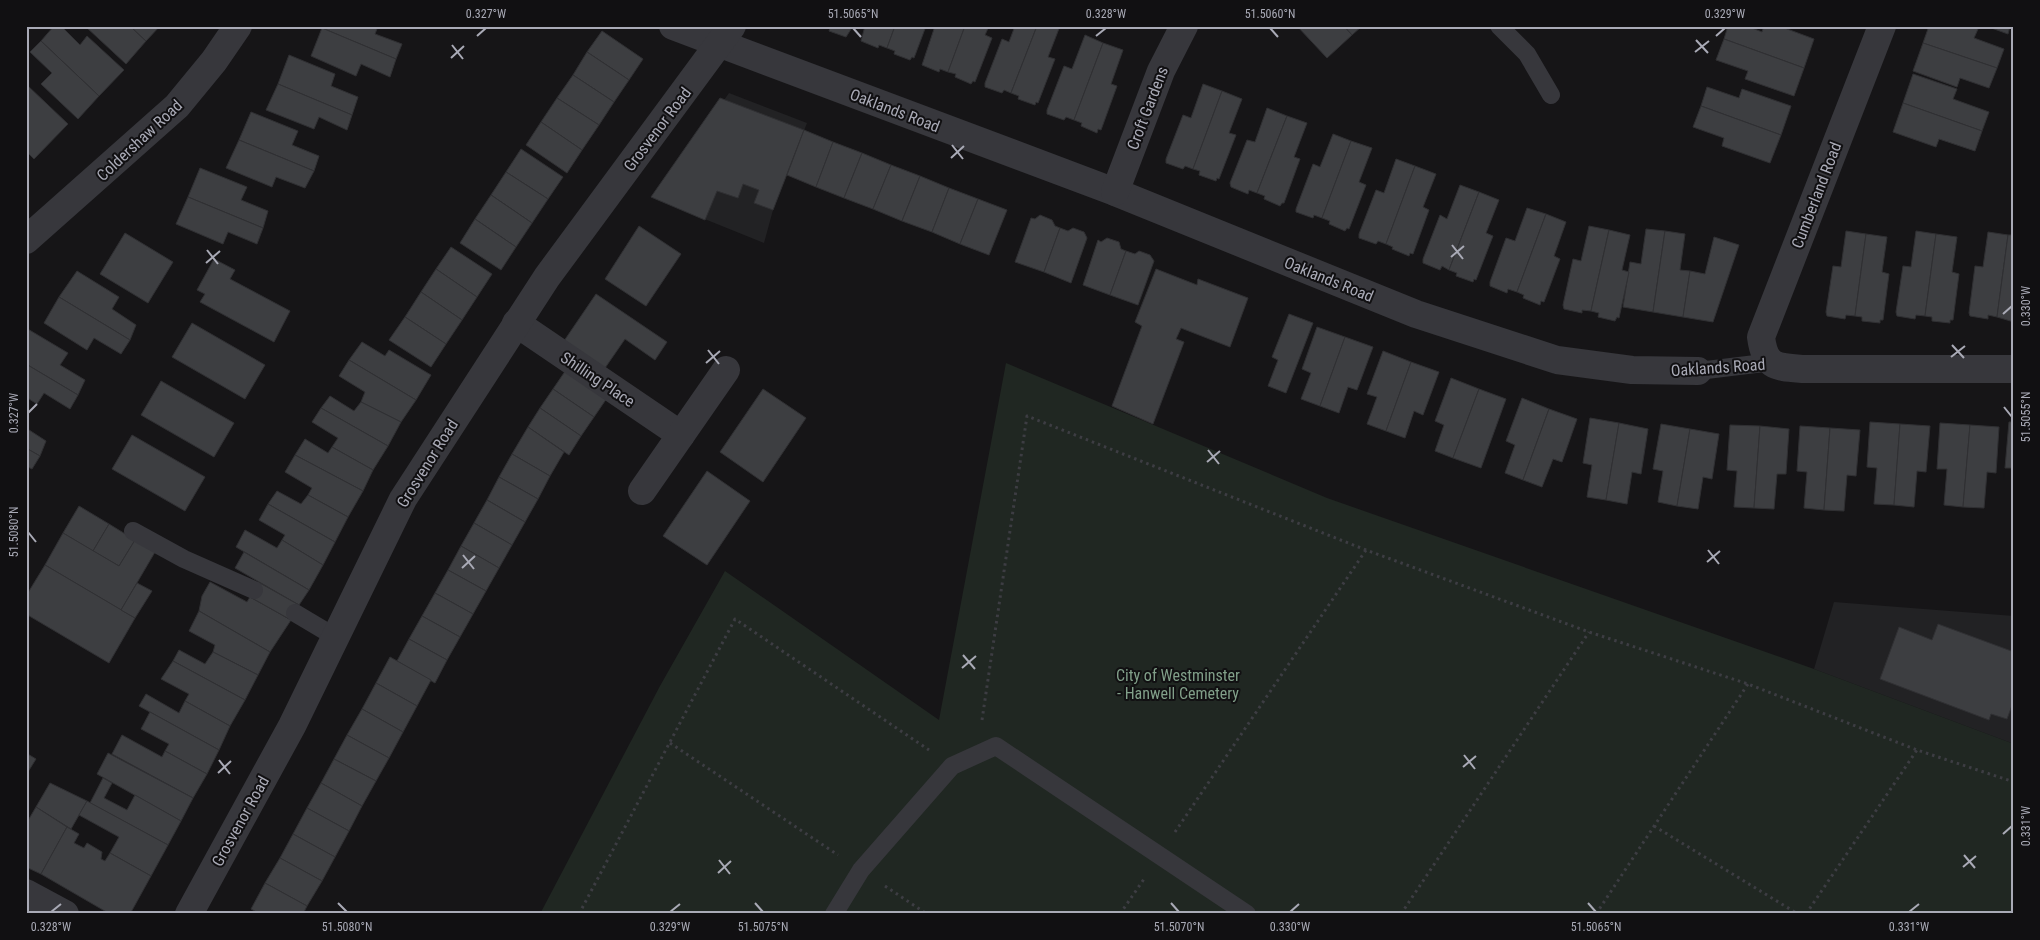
<svg xmlns="http://www.w3.org/2000/svg" width="2040" height="940" font-family="'Roboto Condensed',sans-serif">
<style>
.built{fill:#222224}
.green{fill:#202722}
.building{fill:#3d3e41;stroke:#303033}
.lines{fill:none;stroke-linecap:round;stroke-linejoin:round}
.path{stroke:#3d3d43;stroke-width:3;stroke-dasharray:2.5 4;stroke-linecap:butt}
.lane{stroke:#37373c;stroke-width:18}
.street{stroke:#37373c;stroke-width:28}
.ticks{fill:none;stroke:#a9aab6;stroke-width:2}
.labels{text-anchor:middle;stroke-width:4;stroke-linejoin:round;paint-order:stroke}
.street-label{font-size:16px;fill:#a9aab6;stroke:#111012}
.park-label{font-size:16px;fill:#819f89;stroke:#111012}
.neatline{fill:none;stroke:#a9aab6;stroke-width:2}
.ticks-label{font-size:12px;text-anchor:middle;fill:#a9aab6}
</style>
<rect width="100%" height="100%" fill="#161517"/>
<g class="built">
<path d="M729,93L807,123L773,210L764,243L655,199Z"/>
<path d="M1834,602L2014,616V744L1814,669Z"/>
</g>
<path class="green" d="M1006,363L1327,498L1814,669L2014,744V914H540L660,686L725,571L939,720Z"/>
<g class="building">
<path d="M54,26H61L80,45L87,36L124,70L99,96L41,41Z"/>
<path d="M85,26H130L146,41L126,64Z"/>
<path d="M130,26H160L146,41Z"/>
<path d="M323,26H378L375,34L402,44L396,59L322,28Z"/>
<path d="M826,26H853L846,37L829,31L830,28Z"/>
<path d="M865,26H895L887,48L879,45L878,48L861,41Z"/>
<path d="M895,26H926L914,58L912,57L910,60L894,54L895,51L887,48Z"/>
<path d="M935,26H965L948,72L940,69L939,72L922,65Z"/>
<path d="M965,26H989L985,35L992,38L975,82L973,81L971,84L955,77L956,74L948,72Z"/>
<path d="M1015,26H1037L1011,93L1004,90L1002,93L985,87V83L1002,39L1009,42Z"/>
<path d="M1037,26H1060L1048,57L1055,59L1038,103L1036,102L1035,105L1018,99L1019,96L1011,93Z"/>
<path d="M1297,26H1344L1352,35L1327,58Z"/>
<path d="M1344,26H1362L1352,35Z"/>
<path d="M1728,26H1747L1762,32L1764,26H1779L1814,39L1804,68L1724,39Z"/>
<path d="M1929,26H1971L1978,29L1974,38L2004,49L1997,68L1923,43Z"/>
<path d="M1986,26H2010L2008,34Z"/>
<path d="M322,28L396,59L390,77L361,64L356,76L311,56Z"/>
<path d="M602,31L643,59L629,80L587,52Z"/>
<path d="M1085,35L1103,43L1074,120L1066,117L1064,120L1047,114V110L1064,66L1072,69Z"/>
<path d="M1724,39L1804,68L1794,96L1745,79L1748,71L1716,60Z"/>
<path d="M41,41L99,96L78,119L41,84L52,73L30,52Z"/>
<path d="M1103,43L1123,50L1111,84L1117,86L1101,130L1098,129L1097,133L1081,126L1082,123L1074,120Z"/>
<path d="M1923,43L1997,68L1989,88L1960,78L1957,87L1913,71Z"/>
<path d="M587,52L629,80L614,102L573,75Z"/>
<path d="M289,55L335,74L331,86L358,97L352,115L278,84Z"/>
<path d="M1913,74L1957,89L1953,99L1989,112L1982,131L1903,103Z"/>
<path d="M573,75L614,102L599,125L557,98Z"/>
<path d="M278,84L352,115L347,130L319,117L314,129L266,110Z"/>
<path d="M1203,84L1222,91L1193,169L1185,166L1183,169L1166,163V159L1183,115L1191,118Z"/>
<path d="M27,85L68,124L34,159L26,151Z"/>
<path d="M1707,87L1739,98L1742,89L1791,106L1781,135L1701,106Z"/>
<path d="M1222,91L1242,99L1229,133L1236,135L1219,179L1217,178L1216,181L1199,175L1200,171L1193,169Z"/>
<path d="M557,98L599,125L582,150L541,122Z"/>
<path d="M720,98L804,130L773,210L754,203L759,190L743,184L738,198L717,191L705,220L651,197Z"/>
<path d="M1903,103L1982,131L1975,151L1939,139L1936,147L1893,132Z"/>
<path d="M1701,106L1781,135L1770,163L1722,146L1724,138L1693,127Z"/>
<path d="M1267,108L1287,116L1257,193L1249,190L1248,194L1231,187L1230,183L1247,140L1255,142Z"/>
<path d="M251,112L298,131L292,145L319,156L314,171L239,140Z"/>
<path d="M1287,116L1307,123L1294,157L1300,159L1284,203H1282L1280,206L1264,199L1265,196L1257,193Z"/>
<path d="M541,122L582,150L567,173L526,145Z"/>
<path d="M804,130L833,142L816,187L787,175Z"/>
<path d="M1333,134L1351,141L1322,218L1314,215L1313,218L1296,212V209L1313,164L1320,167Z"/>
<path d="M239,140L314,171L305,188L276,177L272,187L226,168Z"/>
<path d="M1351,141L1372,148L1359,182L1366,185L1349,229L1347,228L1345,231L1329,224L1330,221L1322,218Z"/>
<path d="M833,142L862,153L844,198L816,187Z"/>
<path d="M521,149L563,177L548,199L506,172Z"/>
<path d="M862,153L891,165L873,209L844,198Z"/>
<path d="M1396,159L1415,166L1386,244L1378,241L1376,244L1359,238V234L1376,190L1384,193Z"/>
<path d="M891,165L920,176L902,221L873,209Z"/>
<path d="M1415,166L1436,174L1423,207L1429,210L1413,254L1410,253L1409,256L1392,249L1393,247L1386,244Z"/>
<path d="M200,168L247,187L241,200L268,211L263,228L188,197Z"/>
<path d="M506,172L548,199L532,223L491,195Z"/>
<path d="M920,176L949,188L932,232L902,221Z"/>
<path d="M1460,185L1479,192L1449,270L1442,266L1440,270L1423,263V259L1440,215L1447,219Z"/>
<path d="M949,188L978,199L960,244L932,232Z"/>
<path d="M1479,192L1499,200L1486,233L1493,236L1476,280L1474,279L1473,282L1456,276L1457,273L1449,270Z"/>
<path d="M491,195L532,223L516,247L475,219Z"/>
<path d="M188,197L263,228L257,244L228,232L223,244L176,224Z"/>
<path d="M978,199L1007,210L989,255L960,244Z"/>
<path d="M1527,208L1546,214L1517,292L1508,289L1507,293L1490,286V282L1506,238L1515,241Z"/>
<path d="M1546,214L1566,222L1554,256L1560,259L1544,302L1541,301L1540,305L1523,298L1524,295L1517,292Z"/>
<path d="M1040,215L1052,220L1055,226L1060,228L1044,272L1015,262L1031,218L1035,219Z"/>
<path d="M475,219L516,247L501,270L460,243Z"/>
<path d="M639,226L681,254L646,306L605,279Z"/>
<path d="M1589,226L1609,230L1591,311L1582,310V313L1564,309L1563,305L1573,259L1581,261Z"/>
<path d="M1060,228L1068,231L1073,228L1084,232L1087,238L1071,283L1044,272Z"/>
<path d="M1646,229L1665,231L1653,312L1623,307L1630,262L1641,264Z"/>
<path d="M1609,230L1630,235L1622,270L1629,272L1619,318L1617,317L1615,321L1598,317L1599,313L1591,311Z"/>
<path d="M1665,231L1685,234L1680,270L1690,271L1683,317L1653,312Z"/>
<path d="M1846,231L1866,234L1855,316L1846,315L1845,319L1827,316L1826,312L1833,266L1841,267Z"/>
<path d="M1916,231L1936,234L1925,316L1916,315L1915,319L1897,316L1896,312L1903,266L1911,267Z"/>
<path d="M1988,232L2008,235L1997,317L1988,315V319L1970,316L1969,313L1975,266L1983,267Z"/>
<path d="M125,233L173,262L148,303L100,274Z"/>
<path d="M1866,234L1887,237L1882,272L1889,274L1883,320H1880V323L1862,321V317L1855,316Z"/>
<path d="M1936,234L1957,237L1952,272L1959,274L1953,320H1950V323L1932,321V317L1925,316Z"/>
<path d="M2008,235H2014V322L1997,317Z"/>
<path d="M1714,237L1739,245L1713,322L1683,317L1690,271L1705,274Z"/>
<path d="M1107,238L1119,242L1121,249L1126,251L1110,295L1083,285L1098,240L1101,242Z"/>
<path d="M451,247L492,274L477,297L436,269Z"/>
<path d="M1126,251L1135,254L1139,251L1150,255L1154,261L1138,305L1110,295Z"/>
<path d="M214,259L235,270L230,279L290,311L274,342L200,302L205,294L197,290Z"/>
<path d="M436,269L477,297L462,320L421,292Z"/>
<path d="M1156,269L1197,285L1198,279L1248,298L1230,347L1181,328L1176,339L1184,342L1153,424L1112,406L1142,326L1135,322Z"/>
<path d="M77,271L119,297L112,309L136,325L130,340L59,297Z"/>
<path d="M421,292L462,320L446,344L405,317Z"/>
<path d="M596,294L667,342L655,360L625,339L605,368L564,341Z"/>
<path d="M59,297L130,340L121,354L94,338L87,350L44,323Z"/>
<path d="M1289,314L1313,323L1286,393L1268,386L1278,360L1272,357Z"/>
<path d="M405,317L446,344L431,367L389,340Z"/>
<path d="M192,323L265,365L245,399L172,357Z"/>
<path d="M1317,327L1345,337L1320,406L1301,399L1311,373L1302,369Z"/>
<path d="M26,328L68,353L60,365L85,380L78,395L26,364Z"/>
<path d="M1345,337L1373,347L1357,390L1348,387L1339,413L1320,406Z"/>
<path d="M362,342L385,356L389,350L431,375L416,400L349,360Z"/>
<path d="M1383,351L1411,362L1386,431L1367,424L1377,397L1367,394Z"/>
<path d="M349,360L416,400L401,422L361,402L365,392L339,376Z"/>
<path d="M1411,362L1439,372L1423,415L1414,411L1405,438L1386,431Z"/>
<path d="M26,364L78,395L70,409L44,393L37,404L26,397Z"/>
<path d="M566,370L607,398L594,417L553,389Z"/>
<path d="M1451,378L1479,389L1453,458L1435,451L1444,425L1435,421Z"/>
<path d="M161,381L234,423L214,457L141,415Z"/>
<path d="M553,389L594,417L581,436L540,408Z"/>
<path d="M763,389L806,418L763,482L720,452Z"/>
<path d="M1479,389L1506,399L1481,468L1453,458Z"/>
<path d="M330,396L354,411L361,402L401,422L388,446L321,408Z"/>
<path d="M1522,398L1549,409L1523,480L1505,473L1515,445L1506,441Z"/>
<path d="M321,408L388,446L373,470L332,447L338,438L312,422Z"/>
<path d="M540,408L581,436L569,455L528,427Z"/>
<path d="M1549,409L1577,419L1562,462L1553,459L1542,487L1523,480Z"/>
<path d="M1590,418L1619,423L1606,500L1587,497L1592,465L1583,463Z"/>
<path d="M1870,422L1900,424L1894,505L1874,504L1877,468L1867,467Z"/>
<path d="M2009,422H2014V468H2005Z"/>
<path d="M1619,423L1648,429L1641,474L1632,472L1627,504L1606,500Z"/>
<path d="M1940,423L1970,425L1963,507L1944,505L1947,469H1937Z"/>
<path d="M1661,424L1690,429L1677,506L1658,502L1663,471L1653,469Z"/>
<path d="M1900,424L1930,426L1926,472L1917,471L1914,507L1894,505Z"/>
<path d="M1730,425L1760,426L1754,508L1734,507L1737,471L1727,470Z"/>
<path d="M1970,425L1999,427L1996,473L1987,472L1984,508L1963,507Z"/>
<path d="M1760,426L1789,429L1786,474H1777L1774,509L1754,508Z"/>
<path d="M1800,426L1830,428L1824,510L1804,508L1807,472L1797,471Z"/>
<path d="M528,427L564,452L550,476L512,454Z"/>
<path d="M26,428L46,441L40,456L26,448Z"/>
<path d="M1830,428L1860,430L1856,476L1847,475L1844,511L1824,510Z"/>
<path d="M1690,429L1719,434L1712,479L1703,477L1698,509L1677,506Z"/>
<path d="M132,435L205,477L185,511L112,469Z"/>
<path d="M305,439L328,453L332,447L373,470L363,491L295,455Z"/>
<path d="M26,448L40,456L32,469L26,466Z"/>
<path d="M512,454L550,476L538,499L499,477Z"/>
<path d="M295,455L363,491L348,517L308,495L312,488L285,472Z"/>
<path d="M707,471L750,501L707,565L663,536Z"/>
<path d="M499,477L538,499L525,522L487,500Z"/>
<path d="M277,491L301,504L308,495L348,517L335,542L268,504Z"/>
<path d="M487,500L525,522L512,545L474,523Z"/>
<path d="M268,504L335,542L323,565L282,540L285,535L259,520Z"/>
<path d="M79,506L109,524L93,551L63,533Z"/>
<path d="M474,523L512,545L499,568L461,546Z"/>
<path d="M109,524L135,540L119,566L93,551Z"/>
<path d="M245,530L277,548L282,540L323,565L309,590L236,547Z"/>
<path d="M63,533L119,566L135,540L155,552L121,610L45,565Z"/>
<path d="M461,546L499,568L486,591L448,570Z"/>
<path d="M244,552L309,590L299,605L235,568Z"/>
<path d="M45,565L135,618L109,663L26,614V596Z"/>
<path d="M448,570L486,591L473,614L435,593Z"/>
<path d="M210,582L247,602L250,597L291,620L270,652L199,611L202,596Z"/>
<path d="M258,582L299,605L291,620L250,597Z"/>
<path d="M137,583L152,591L135,618L121,610Z"/>
<path d="M435,593L473,614L460,637L422,616Z"/>
<path d="M199,611L270,652L258,675L213,652L215,645L189,631Z"/>
<path d="M422,616L460,637L447,660L409,639Z"/>
<path d="M1938,624L2014,652V700L2007,719L1991,714L1989,720L1880,679L1899,627L1932,640Z"/>
<path d="M409,639L447,660L435,683L397,661Z"/>
<path d="M179,650L205,664L213,652L258,675L245,700L173,661Z"/>
<path d="M390,657L431,680L417,706L376,683Z"/>
<path d="M173,661L245,700L230,726L185,701L189,694L161,679Z"/>
<path d="M376,683L417,706L403,732L362,709Z"/>
<path d="M146,694L179,713L185,701L230,726L219,750L139,706Z"/>
<path d="M362,709L403,732L389,758L347,735Z"/>
<path d="M150,712L219,750L207,774L165,751L169,744L141,729Z"/>
<path d="M122,735L162,757L165,751L207,774L193,798L112,754Z"/>
<path d="M347,735L389,758L376,781L334,759Z"/>
<path d="M26,753L36,759L26,775Z"/>
<path d="M108,753L193,798L181,821L97,774Z"/>
<path d="M334,759L376,781L362,806L321,783Z"/>
<path d="M103,778L112,783L104,798L127,810L135,795L181,821L168,845L90,803Z"/>
<path d="M50,783L87,801L71,829L36,807Z"/>
<path d="M321,783L362,806L349,831L307,808Z"/>
<path d="M87,801L168,845L151,876L110,853L119,837L79,815Z"/>
<path d="M36,807L67,827L41,874L26,867V824Z"/>
<path d="M307,808L349,831L335,857L293,834Z"/>
<path d="M67,827L79,834L74,843L84,848L87,843L102,852L101,859L105,861L110,853L151,876L130,914H110L41,874Z"/>
<path d="M293,834L335,857L322,881L280,858Z"/>
<path d="M280,858L322,881L307,906L265,883Z"/>
<path d="M265,883L307,906L303,914H260L251,909Z"/>
</g>
<g class="lines">
<g class="path">
<path d="M982,720L1027,416L1366,550L1589,632L1748,684L1917,750L2014,782"/>
<path d="M670,743L838,855"/>
<path d="M1654,826L1798,914"/>
<path d="M1175,832L1366,550"/>
<path d="M885,886L927,914"/>
<path d="M579,914L735,619L929,750"/>
<path d="M1120,914L1144,879"/>
<path d="M1401,914L1589,632"/>
<path d="M1596,914L1748,684"/>
<path d="M1806,914L1917,750"/>
</g>
<g class="lane">
<path d="M1499,26L1527,54L1551,95"/>
<path d="M1698,371L1772,362"/>
<path d="M133,531L184,559L254,590"/>
<path d="M295,613L337,638"/>
<path d="M834,914L861,870L952,766L996,746L1247,914"/>
</g>
<g class="street">
<path d="M673,26L1115,192L1416,314L1557,360L1632,370L1698,371"/>
<path d="M1882,26L1761,337C1765,368 1776,367 1804,369H2014"/>
<path d="M1115,192L1161,71L1184,26"/>
<path d="M26,240L177,106L214,61L238,26"/>
<path d="M516,323L681,435"/>
<path d="M642,491L726,370"/>
<path d="M26,893L65,914"/>
<path d="M189,914L292,726L403,499L547,277L732,26"/>
</g>
</g>
<path class="ticks" d="M853,28L861,37M1270,28L1278,37M477,36L486,28M1096,36L1106,28M1716,36L1725,28M1696,40L1708,53M452,45L463,59M1695,52L1709,41M451,58L464,46M952,145L963,159M951,158L964,146M1452,245L1463,259M207,250L218,264M1451,257L1464,246M206,263L220,251M2003,314L2012,306M1952,345L1964,358M708,350L719,364M1951,357L1965,346M706,363L720,351M2004,407L2012,417M28,413L37,404M1208,450L1219,464M1207,462L1220,451M28,532L36,542M1708,550L1719,564M463,555L474,569M1707,562L1720,551M462,568L475,556M963,655L975,669M962,668L976,656M1464,755L1475,769M219,760L230,774M1463,767L1476,756M218,773L231,761M2003,834L2012,826M1964,855L1975,868M719,860L730,874M1963,867L1976,856M718,873L731,861M338,903L347,912M755,903L763,912M1171,903L1179,912M1588,903L1596,912M51,912L61,904M670,912L680,904M1290,912L1299,904M1909,912L1919,904"/>
<g class="labels">
<g class="street-label">
<text transform="translate(1147 108) rotate(-69)" y="6">Croft Gardens</text>
<text transform="translate(895 110) rotate(21)" y="6">Oaklands Road</text>
<text transform="translate(657 129) rotate(-53)" y="6">Grosvenor Road</text>
<text transform="translate(139 140) rotate(-43)" y="6">Coldershaw Road</text>
<text transform="translate(1816 195) rotate(-69)" y="6">Cumberland Road</text>
<text transform="translate(1329 279) rotate(22)" y="6">Oaklands Road</text>
<text transform="translate(1718 367) rotate(-4)" y="6">Oaklands Road</text>
<text transform="translate(598 379) rotate(34)" y="6">Shilling Place</text>
<text transform="translate(427 463) rotate(-58)" y="6">Grosvenor Road</text>
<text transform="translate(240 821) rotate(-61)" y="6">Grosvenor Road</text>
</g>
<g class="park-label">
<text x="1178" y="681">City of Westminster<tspan x="1178" dy="18">- Hanwell Cemetery</tspan></text>
</g>
</g>
<rect width="2040" height="940" fill="none" stroke="#111012" stroke-width="55"/>
<rect x="28" y="28" width="1984" height="884" class="neatline"/>
<g class="ticks-label">
<text x="486" y="18">0.327°W</text>
<text x="853" y="18">51.5065°N</text>
<text x="1106" y="18">0.328°W</text>
<text x="1270" y="18">51.5060°N</text>
<text x="1725" y="18">0.329°W</text>
<text transform="translate(2026 306) rotate(-90)" y="4">0.330°W</text>
<text transform="translate(14 413) rotate(-90)" y="4">0.327°W</text>
<text transform="translate(2026 417) rotate(-90)" y="4">51.5055°N</text>
<text transform="translate(14 532) rotate(-90)" y="4">51.5080°N</text>
<text transform="translate(2026 826) rotate(-90)" y="4">0.331°W</text>
<text x="51" y="931">0.328°W</text>
<text x="347" y="931">51.5080°N</text>
<text x="670" y="931">0.329°W</text>
<text x="763" y="931">51.5075°N</text>
<text x="1179" y="931">51.5070°N</text>
<text x="1290" y="931">0.330°W</text>
<text x="1596" y="931">51.5065°N</text>
<text x="1909" y="931">0.331°W</text>
</g>
</svg>
